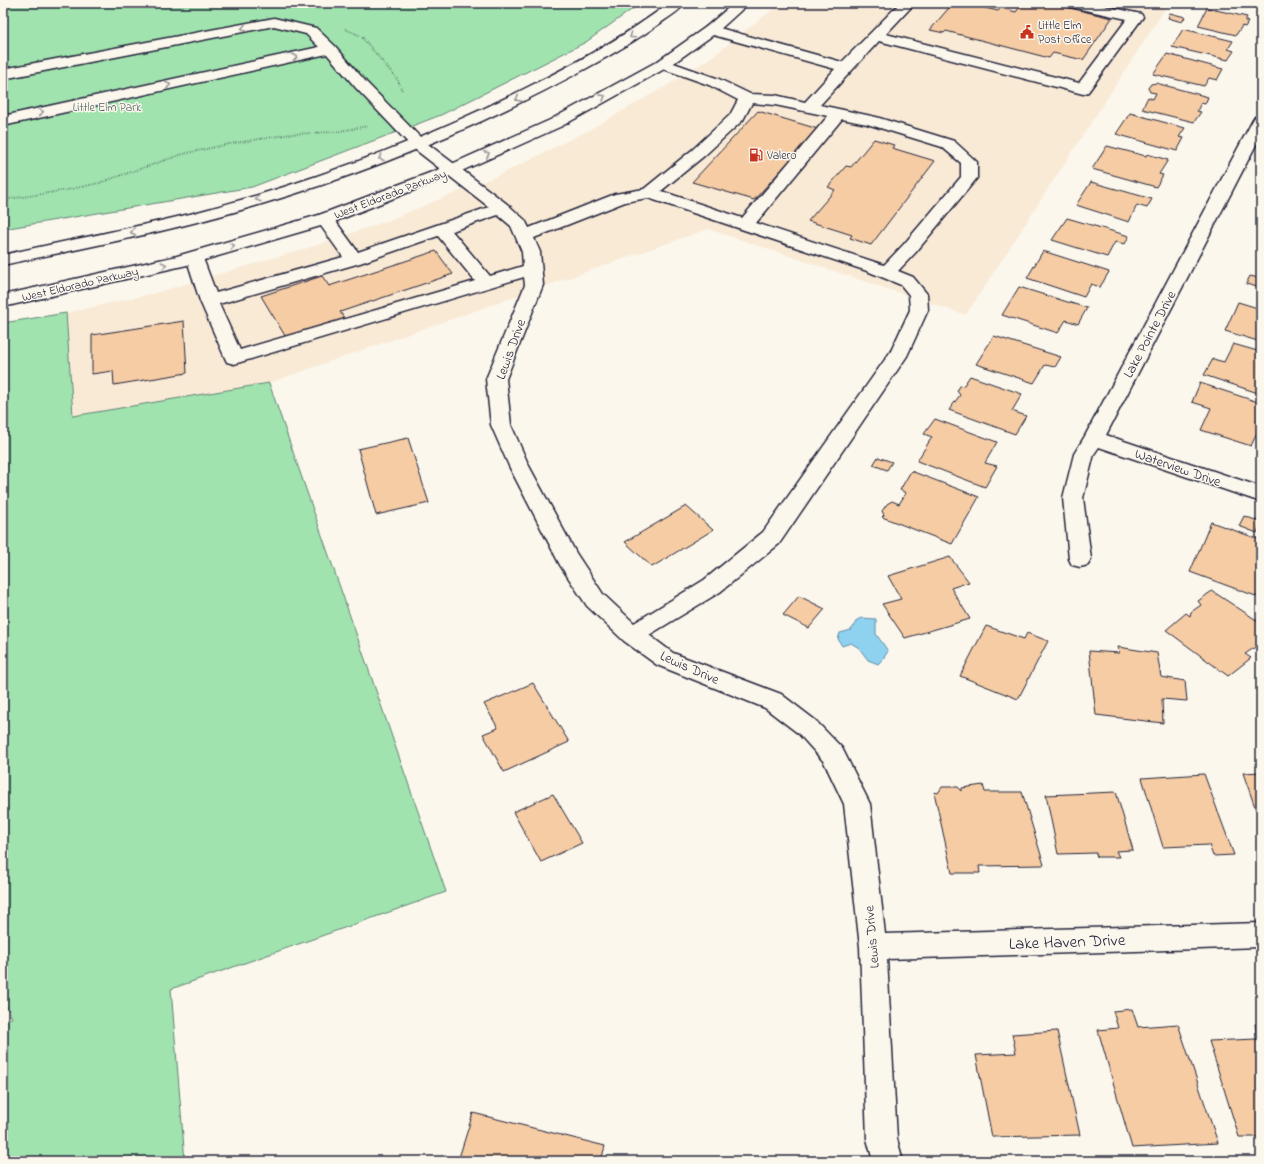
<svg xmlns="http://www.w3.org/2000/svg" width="1264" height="1164" font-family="'Indie Flower',sans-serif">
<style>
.built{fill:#f9ead6}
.green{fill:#a0e3ae;stroke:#618274}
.water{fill:#8ed2f0;stroke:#638ca8}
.building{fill:#f5cca4;stroke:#22223b}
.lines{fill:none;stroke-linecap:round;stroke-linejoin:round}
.minor-casing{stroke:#22223b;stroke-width:3}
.major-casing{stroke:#22223b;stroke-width:3}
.path{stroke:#22223b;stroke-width:2;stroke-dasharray:0.5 2;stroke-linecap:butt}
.minor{fill:#fbf7ec;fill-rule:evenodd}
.major{fill:#fbf7ec;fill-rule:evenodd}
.oneway{stroke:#99979c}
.labels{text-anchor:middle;stroke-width:3;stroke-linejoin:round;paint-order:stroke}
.far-poi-label{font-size:12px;fill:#22223b;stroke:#fbf7ec;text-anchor:start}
.far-park-label{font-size:12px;fill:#485c5e;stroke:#fbf7ec}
.far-street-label{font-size:12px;fill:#22223b;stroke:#fbf7ec}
.street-label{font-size:14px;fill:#22223b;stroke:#fbf7ec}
.near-street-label{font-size:17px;fill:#22223b;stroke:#fbf7ec}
</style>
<rect width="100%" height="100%" fill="#fbf7ec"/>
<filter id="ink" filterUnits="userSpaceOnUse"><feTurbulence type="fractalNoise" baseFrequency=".025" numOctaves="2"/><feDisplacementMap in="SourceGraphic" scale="8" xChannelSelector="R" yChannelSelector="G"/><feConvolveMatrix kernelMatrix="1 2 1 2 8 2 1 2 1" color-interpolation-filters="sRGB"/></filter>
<g filter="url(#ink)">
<path class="built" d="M781,3H1169L966,315L708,229L269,383L73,416L66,313L155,293L314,246L387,221L499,175L589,130L668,85L713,56Z"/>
<g class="green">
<path d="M3,3H641L586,42L441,115L252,187L3,229Z"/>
<path d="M66,313L73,416L269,383L446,892L171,989L185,1161H3V1020L12,1018L3,997V323Z"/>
</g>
<path class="water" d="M862,618L876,619V634L888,651L883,659L878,664L868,660L859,648L851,643L842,646L838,639L840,633L851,630L857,620Z"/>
<g class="building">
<path d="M953,3H970L969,4L998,11L1001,8L1016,12L1023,3H1049L1112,18L1083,60L1053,53L1049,58L946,31L944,33L930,30Z"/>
<path d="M1207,8L1247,17L1245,21L1248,22L1245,27L1242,26L1236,35L1198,26Z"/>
<path d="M1170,13L1185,17L1182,22L1168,18Z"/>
<path d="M1183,29L1233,41L1228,49L1234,51L1228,60L1172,47Z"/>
<path d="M1167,54L1223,69L1217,80L1209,78L1204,86L1153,74Z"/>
<path d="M1156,83L1208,97L1205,104L1201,103L1197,111L1201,112L1194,122L1142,109L1148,97L1153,99L1156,93L1150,92L1148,88L1151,84Z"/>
<path d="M758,111L818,129L754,200L692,182Z"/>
<path d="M1130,113L1185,128L1179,137L1184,138L1177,151L1116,134Z"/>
<path d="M874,139L894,145L892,148L935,161L871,245L850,238L852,235L808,221L835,190L828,187L846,166L851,167Z"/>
<path d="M1107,146L1146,156L1147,154L1168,160L1159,174L1163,175L1156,187L1092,169Z"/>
<path d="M1091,182L1152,199L1147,208L1137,205L1129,222L1076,205Z"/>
<path d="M1067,218L1129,236L1125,244L1115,242L1107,257L1052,240Z"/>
<path d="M436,251L453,274L340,312L345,319L287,339L261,296L322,276L329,286Z"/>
<path d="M1043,251L1109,272L1100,287L1091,284L1084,297L1027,278Z"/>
<path d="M1261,274V288L1246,284L1250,276L1259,278Z"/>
<path d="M1019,287L1087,308L1078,324L1066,320L1058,333L1002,315Z"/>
<path d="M1238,302L1261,309V342L1225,331Z"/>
<path d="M184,321L187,373L114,385L113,371L92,374V335Z"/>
<path d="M994,336L1061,357L1055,367L1045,365L1034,383L976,364Z"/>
<path d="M1233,344L1261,352V394L1204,375L1213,359L1224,362Z"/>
<path d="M970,376L1022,394L1012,411L1026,416L1015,434L949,410L960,395L957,391L960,386L964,385Z"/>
<path d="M1200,383L1261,403V413L1257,421L1261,424L1251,446L1201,430L1211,408L1192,402Z"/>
<path d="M935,419L997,442L985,463L997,466L985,487L917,461L932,437L924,434Z"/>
<path d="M408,438L429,503L376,515L358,449Z"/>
<path d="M878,457L892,462L887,470L873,465Z"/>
<path d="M911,471L979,497L952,544L882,517L884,515L882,511L887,504L892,501L899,504L906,493L900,490Z"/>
<path d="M686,506L713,530L652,567L625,542Z"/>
<path d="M1244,516L1261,522L1257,533L1239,526Z"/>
<path d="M1211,522L1261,540V598L1190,572Z"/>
<path d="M950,557L969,582L951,588L970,619L905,638L882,604L901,599L888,576Z"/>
<path d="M1212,591L1261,623V649L1257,646L1245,654L1251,658L1228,676L1166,630L1186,613L1190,616L1191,612L1201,605L1198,601Z"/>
<path d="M799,596L825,609L809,628L783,615Z"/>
<path d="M986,626L1024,639L1027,633L1048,641L1018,699L960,676Z"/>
<path d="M1118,647L1157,653L1161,677L1185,681L1187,701L1162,699L1163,723L1096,715L1089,651L1119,653Z"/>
<path d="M533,683L569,742L504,772L483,734L498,728L484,704Z"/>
<path d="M1261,772V824L1243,773Z"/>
<path d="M1204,774L1234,855L1213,856L1209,845L1163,847L1142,778Z"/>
<path d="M983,785L985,792H1022L1044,865L979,866L980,873H952L934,792L938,793L942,787H958L962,791V788Z"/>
<path d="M1116,792L1133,850L1116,851L1119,857H1097L1096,853L1058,854L1046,795Z"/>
<path d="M553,794L582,843L541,862L513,812Z"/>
<path d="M1132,1009L1138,1027L1178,1024L1218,1143L1132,1148L1098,1030L1118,1028L1113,1011Z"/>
<path d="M1255,1024H1261V1137H1239L1209,1041L1257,1039Z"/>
<path d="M1057,1031L1080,1135L992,1137L976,1055L1016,1053L1012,1034Z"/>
<path d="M473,1113L605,1146L601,1161H458Z"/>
</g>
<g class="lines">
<g class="minor-casing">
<g id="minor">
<path d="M900,3H915L886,34L1079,83L1127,19L1066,6L1064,3H1091L1141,14L1143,17L1088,92L1083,94L879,41L820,105L876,117L954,141L977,162V178L916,252L898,271L913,277L927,294L928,310L907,356L779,544L720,592L649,635L673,653L781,694L815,720L842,748L870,804L885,934L1261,923V947L887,959L897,1139L903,1161H873L867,1139L860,947L844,804L824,762L799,734L765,708L657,665L624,641L587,606L560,565L509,466L491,425L486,379L525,285L524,277L234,364L227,362L225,358L200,301L186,257L189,253L195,252L201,253L216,293L343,257L316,219L319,215L325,214L331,215L358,252L489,207L412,147L356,88L327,54L3,126V116L319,47L306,34L274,26L3,79V69L274,18L316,28L335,46L366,82L424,141L507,204L525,220L529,228L615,194L644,189L692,150L730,115L738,100L709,85L658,67L656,64L658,61L663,60L668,61L719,79L750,94L775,95L805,102L835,69L706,33L704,30L706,27L711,26L716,27L842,62ZM752,103L775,105L828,116L742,218L661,191L704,156L743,120ZM842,119L867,124L942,147L961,163V177L904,244L884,265L756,223ZM648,198L867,271L901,285L909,295L910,310L891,351L763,532L704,580L634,623L603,594L576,553L529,466L511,425L506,379L543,285L540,252L534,238L625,202ZM498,215L511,226L522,252L523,266L490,276L452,231ZM438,236L475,281L240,350L219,304L360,263Z"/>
<path d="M1261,115V135L1106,435L1261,487V502L1099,447L1094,454L1083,498L1091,559L1088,565L1080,567L1072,565L1069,559L1063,498L1074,454L1085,436L1253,120L1255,117Z"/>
</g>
</g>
<g class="major-casing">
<g id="major">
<path d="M669,3H685C680,11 670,16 662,22C638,39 613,54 587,68C481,126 371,172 255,206C172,231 87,247 3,265V255C65,241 128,229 190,214C307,184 422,141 530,86C578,62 626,36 669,3Z"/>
<path d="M734,3H749L716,33L668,67L562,126L457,173L331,223L187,265L3,307V295L177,256L319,215L445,167L550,120L658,61L706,27Z"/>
</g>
</g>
<g class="path">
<path d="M345,29L361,36L398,80L402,91"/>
<path d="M3,200L67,190L99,183L183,154L229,144L291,134L334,132L368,126"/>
</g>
<use href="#minor" class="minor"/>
<use href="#major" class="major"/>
</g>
<defs><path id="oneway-chevron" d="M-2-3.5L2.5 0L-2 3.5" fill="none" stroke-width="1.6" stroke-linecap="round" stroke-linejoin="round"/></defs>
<g class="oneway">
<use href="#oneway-chevron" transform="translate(244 28) rotate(169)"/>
<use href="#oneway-chevron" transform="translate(632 36) rotate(146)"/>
<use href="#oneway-chevron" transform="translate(295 57) rotate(-12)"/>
<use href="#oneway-chevron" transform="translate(168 85) rotate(-12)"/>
<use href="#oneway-chevron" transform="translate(603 97) rotate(-29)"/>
<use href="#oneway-chevron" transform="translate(518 99) rotate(152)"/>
<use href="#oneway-chevron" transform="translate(41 112) rotate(-12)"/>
<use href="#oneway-chevron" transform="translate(487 154) rotate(-24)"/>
<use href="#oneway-chevron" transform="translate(381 158) rotate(160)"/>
<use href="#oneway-chevron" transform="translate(258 199) rotate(163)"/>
<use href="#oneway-chevron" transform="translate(133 232) rotate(168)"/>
<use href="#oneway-chevron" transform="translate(232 246) rotate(-16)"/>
<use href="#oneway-chevron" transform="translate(164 265) rotate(-13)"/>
</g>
</g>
<defs>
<g id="civic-bare" transform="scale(1.08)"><path d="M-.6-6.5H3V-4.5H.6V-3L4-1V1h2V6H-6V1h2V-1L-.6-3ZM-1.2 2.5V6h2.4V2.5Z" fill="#c8321e" stroke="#fbf7ec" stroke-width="2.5" paint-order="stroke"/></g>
<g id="fuel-bare" transform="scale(1.08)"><path d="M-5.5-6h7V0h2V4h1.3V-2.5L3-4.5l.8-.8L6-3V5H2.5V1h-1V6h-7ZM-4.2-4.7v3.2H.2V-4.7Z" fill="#c8321e" stroke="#fbf7ec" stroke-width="2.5" paint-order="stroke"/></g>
</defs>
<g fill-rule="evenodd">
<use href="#civic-bare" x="1027" y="32"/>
<use href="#fuel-bare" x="756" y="155"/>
</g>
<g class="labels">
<g class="far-poi-label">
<text x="1038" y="29">Little Elm<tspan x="1038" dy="14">Post Office</tspan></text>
<text x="767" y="159">Valero</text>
</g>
<g class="far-park-label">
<text x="107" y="111">Little Elm Park</text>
</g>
<g class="far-street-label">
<text transform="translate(390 194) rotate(-21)" y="4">West Eldorado Parkway</text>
<text transform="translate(80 284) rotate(-13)" y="4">West Eldorado Parkway</text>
</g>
<g class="street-label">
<text transform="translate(1149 334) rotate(-62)" y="5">Lake Pointe Drive</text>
<text transform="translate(510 349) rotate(-70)" y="5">Lewis Drive</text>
<text transform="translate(1178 467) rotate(19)" y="5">Waterview Drive</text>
<text transform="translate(690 667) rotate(24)" y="5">Lewis Drive</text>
<text transform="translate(871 937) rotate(-95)" y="5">Lewis Drive</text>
</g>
<g class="near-street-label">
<text transform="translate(1067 941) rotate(-2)" y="6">Lake Haven Drive</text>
</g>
</g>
<rect width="1264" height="1164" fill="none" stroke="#fbf7ec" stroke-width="16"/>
<rect x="8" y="8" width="1248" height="1148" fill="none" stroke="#22223b" stroke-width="1.5" filter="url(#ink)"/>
</svg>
